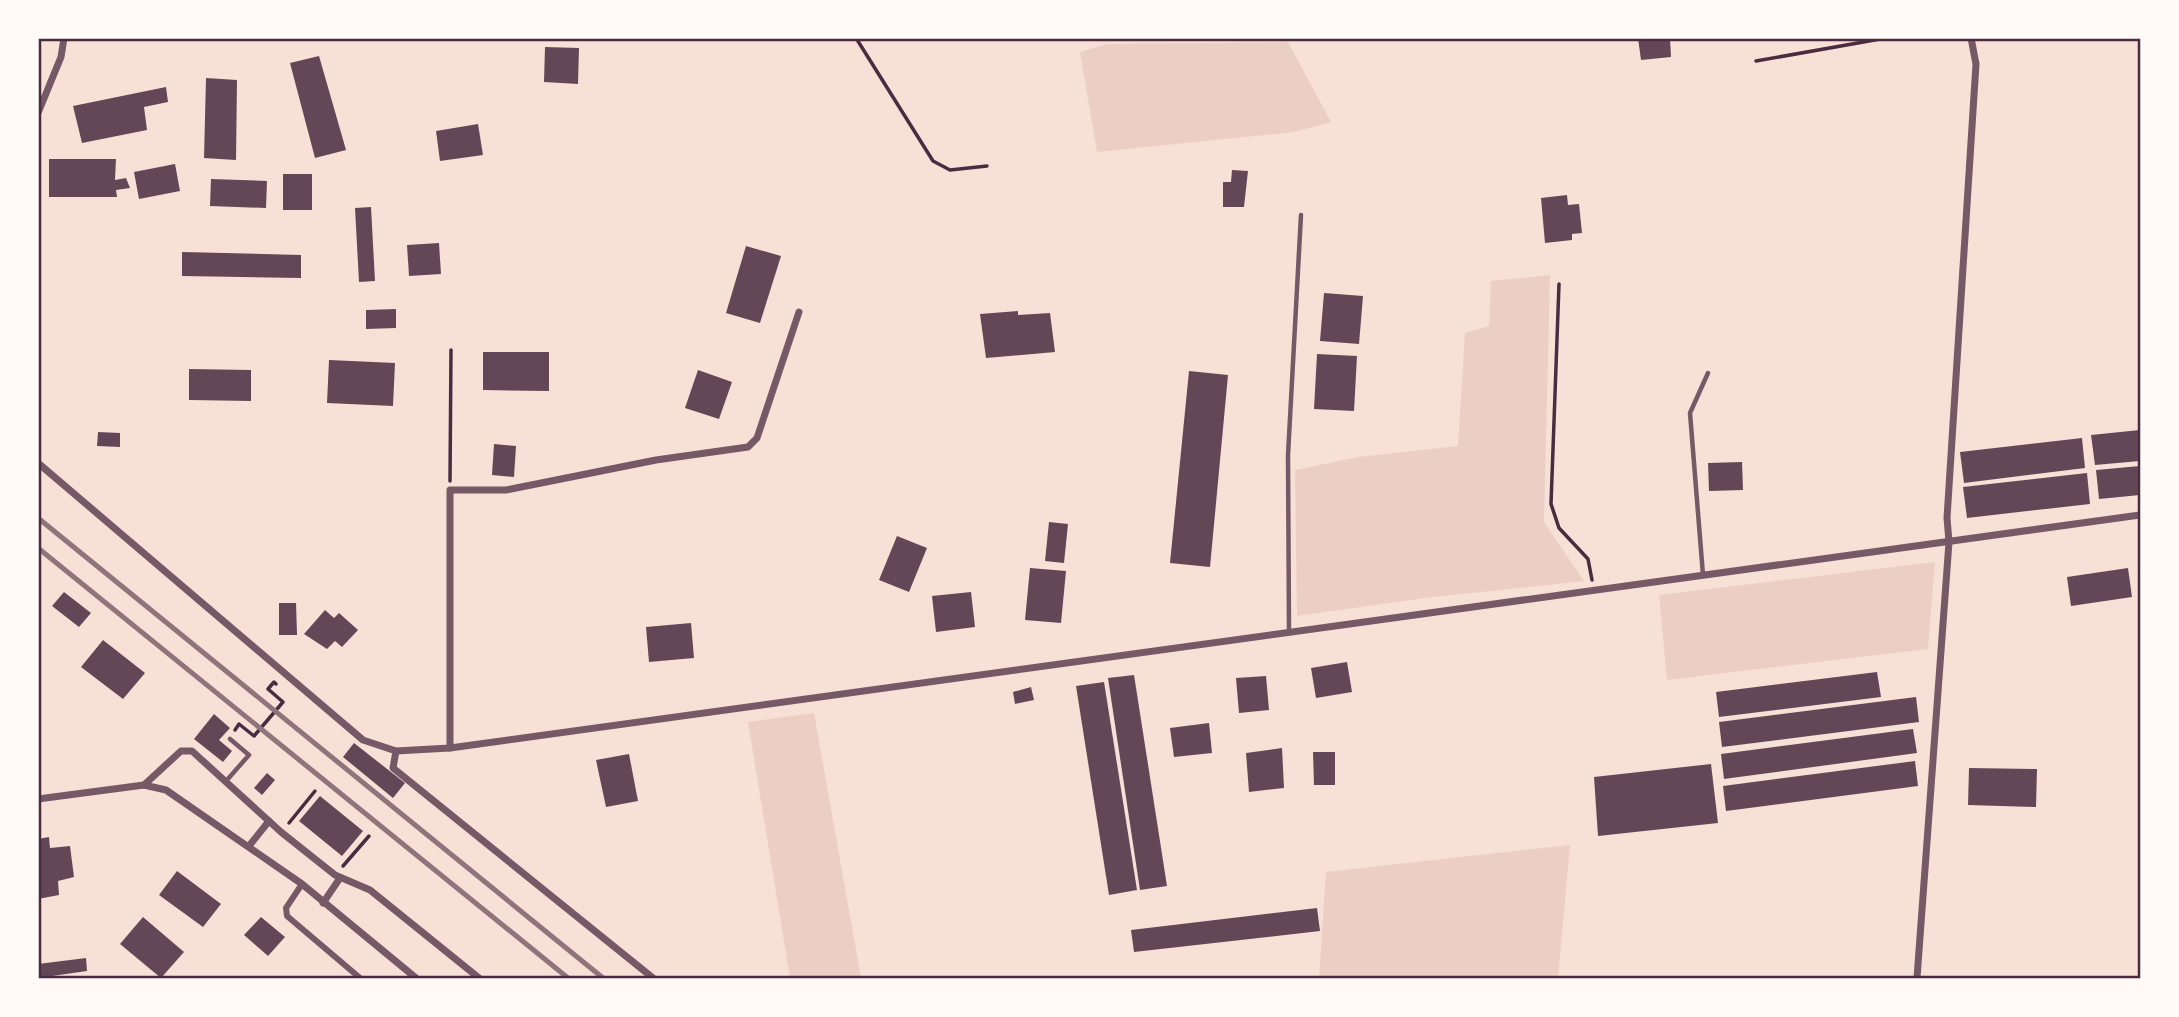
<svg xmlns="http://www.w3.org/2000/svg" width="2179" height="1017" font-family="Signika,sans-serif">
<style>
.green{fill:#ebcfc5}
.building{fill:#644757}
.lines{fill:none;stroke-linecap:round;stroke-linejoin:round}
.path{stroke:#4a2c40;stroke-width:3.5}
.service{stroke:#755966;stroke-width:4.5}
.pedestrian{stroke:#755966;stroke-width:6}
.minor{stroke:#755966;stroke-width:7}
.rail{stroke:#8f747c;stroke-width:5}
.neatline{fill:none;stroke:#4a2c40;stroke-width:2.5}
</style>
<rect width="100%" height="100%" fill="#f7e1d7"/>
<g class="green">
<path d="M1288,42L1331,122L1294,132L1097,152L1080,52L1107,44Z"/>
<path d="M1550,275L1544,522L1584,581L1425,598L1297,616L1295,470L1358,457L1458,446L1465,333L1489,326L1491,281Z"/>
<path d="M1935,562L1928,649L1667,680L1659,595Z"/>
<path d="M814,713L861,978H790L748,722Z"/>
<path d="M1570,845L1558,978H1319L1326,872Z"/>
</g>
<g class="building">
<path d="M1638,38H1670L1671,57L1641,60Z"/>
<path d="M545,47L579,48L578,84L544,82Z"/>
<path d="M319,56L346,150L315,158L290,63Z"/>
<path d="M206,78L237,80L236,160L204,158Z"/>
<path d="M166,87L168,102L144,107L147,130L82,143L73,106Z"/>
<path d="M478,124L483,155L440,161L436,131Z"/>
<path d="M49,159H116L115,180L126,178L130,188L116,190L117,197H49Z"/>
<path d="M175,164L180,191L139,199L134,172Z"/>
<path d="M1232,170L1248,171L1244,207H1223V182H1231Z"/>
<rect x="283" y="174" width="29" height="36"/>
<path d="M211,179L267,181L266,208L210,206Z"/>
<path d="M1567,195L1568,205L1579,204L1582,233L1572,234V240L1545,243L1541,198Z"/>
<path d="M371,207L375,281L359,282L355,208Z"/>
<path d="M439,243L441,274L409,276L407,245Z"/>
<path d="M746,246L781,256L760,323L726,313Z"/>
<path d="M182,252L301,255V278L182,276Z"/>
<path d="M1324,293L1363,296L1359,344L1320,341Z"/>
<path d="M396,309V328L366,329V310Z"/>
<path d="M1018,311V315L1050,313L1055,352L986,358L980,314Z"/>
<path d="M483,352H549V391L483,390Z"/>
<path d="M1317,354L1357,356L1354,411L1314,409Z"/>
<path d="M329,360L395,363L393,406L327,403Z"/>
<path d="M189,369L251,370V401L189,400Z"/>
<path d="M698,370L732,382L719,419L685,408Z"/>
<path d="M1189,371L1228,375L1210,567L1170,563Z"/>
<path d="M2140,430V461L2095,465L2091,435Z"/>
<path d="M98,432L120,433V447L97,446Z"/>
<path d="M2082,438L2085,468L1964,483L1960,452Z"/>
<path d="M494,444L516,446L514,477L492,475Z"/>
<path d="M1742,462L1743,490L1709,491L1708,463Z"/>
<path d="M2140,466V495L2099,499L2096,470Z"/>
<path d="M2087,473L2090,504L1967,518L1963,487Z"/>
<path d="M1049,522L1068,524L1064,563L1045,561Z"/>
<path d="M897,536L927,548L909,592L879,580Z"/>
<path d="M1030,568L1066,571L1061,623L1025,620Z"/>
<path d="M2128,568L2132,597L2071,606L2067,577Z"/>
<path d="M64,592L91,613L79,627L52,606Z"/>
<path d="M971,592L975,627L936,632L932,596Z"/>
<path d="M279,603H296L297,635H279Z"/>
<path d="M325,610L334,618L339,613L358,630L342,647L335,641L327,649L304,634Z"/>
<path d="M691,623L694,658L649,662L646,627Z"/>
<path d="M103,640L145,673L123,699L81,667Z"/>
<path d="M1347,662L1352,692L1316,698L1311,668Z"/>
<path d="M1877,672L1881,697L1719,717L1716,692Z"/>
<path d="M1134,675L1167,886L1140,890L1108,678Z"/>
<path d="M1266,676L1269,710L1239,713L1236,678Z"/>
<path d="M1104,682L1137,890L1109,895L1076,686Z"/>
<path d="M1031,687L1034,700L1015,704L1013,692Z"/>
<path d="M1916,697L1919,722L1722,747L1719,722Z"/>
<path d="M214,714L230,728L219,740L232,751L223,762L194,739Z"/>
<path d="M1209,723L1212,753L1174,757L1170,728Z"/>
<path d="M1913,729L1917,753L1724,779L1721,754Z"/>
<path d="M354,743L405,783L393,798L343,757Z"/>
<path d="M1282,748L1284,788L1249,792L1246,753Z"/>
<path d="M1313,752H1335V785H1314Z"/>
<path d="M629,754L638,801L606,807L596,760Z"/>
<path d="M1915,761L1918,786L1726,811L1723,786Z"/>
<path d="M1711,764L1718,823L1598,836L1594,777Z"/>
<path d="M1969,768L2037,769L2036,807L1968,805Z"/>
<path d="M267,773L275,780L262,795L254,788Z"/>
<path d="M320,796L363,831L342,856L299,821Z"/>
<path d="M49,837L50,848L70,846L74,877L58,881L59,895L38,899V839Z"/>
<path d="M177,871L221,904L203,927L159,895Z"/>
<path d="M1317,908L1320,931L1134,952L1131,930Z"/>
<path d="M143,917L184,952L161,978L120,944Z"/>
<path d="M261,917L285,937L268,956L244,935Z"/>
<path d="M86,958L87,971L38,978V964Z"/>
</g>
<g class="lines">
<g class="path">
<path d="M856,38L933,161L950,170L987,166"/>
<path d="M1756,61L1886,38"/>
<path d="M1559,284L1551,504L1559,528L1588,559L1592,580"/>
<path d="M450,481L451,350"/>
<path d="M235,730L239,724L254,736L283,702L268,689L274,682L276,684"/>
<path d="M289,823L315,791"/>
<path d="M343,866L369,836"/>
</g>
<g class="service">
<path d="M1703,575L1690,413L1708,373"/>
<path d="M1289,630L1288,455L1301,215"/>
<path d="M227,780L249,755L230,739"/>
</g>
<path class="pedestrian" d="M302,884L286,908L287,916L360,978"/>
<g class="minor">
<path d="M38,113L61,57L64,38"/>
<path d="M38,463L363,740L396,751L393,768L653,978"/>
<path d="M450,748V490H506L656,460L748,447L757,438L799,312"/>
<path d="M396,751L450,748L2140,515"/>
<path d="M144,785L181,751H192L281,832L335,875L370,890L479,978"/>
<path d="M38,799L144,785L166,790L302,884L416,978"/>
<path d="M249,846L269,821"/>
<path d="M323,903L340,878"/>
<path d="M1917,978L1949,542L1947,518L1976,64L1971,38"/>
</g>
<g class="rail">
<path d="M38,518L603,978"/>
<path d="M38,548L568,978"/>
</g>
</g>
<rect width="2179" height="1017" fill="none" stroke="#fffaf5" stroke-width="80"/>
<rect x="40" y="40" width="2099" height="937" class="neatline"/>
</svg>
